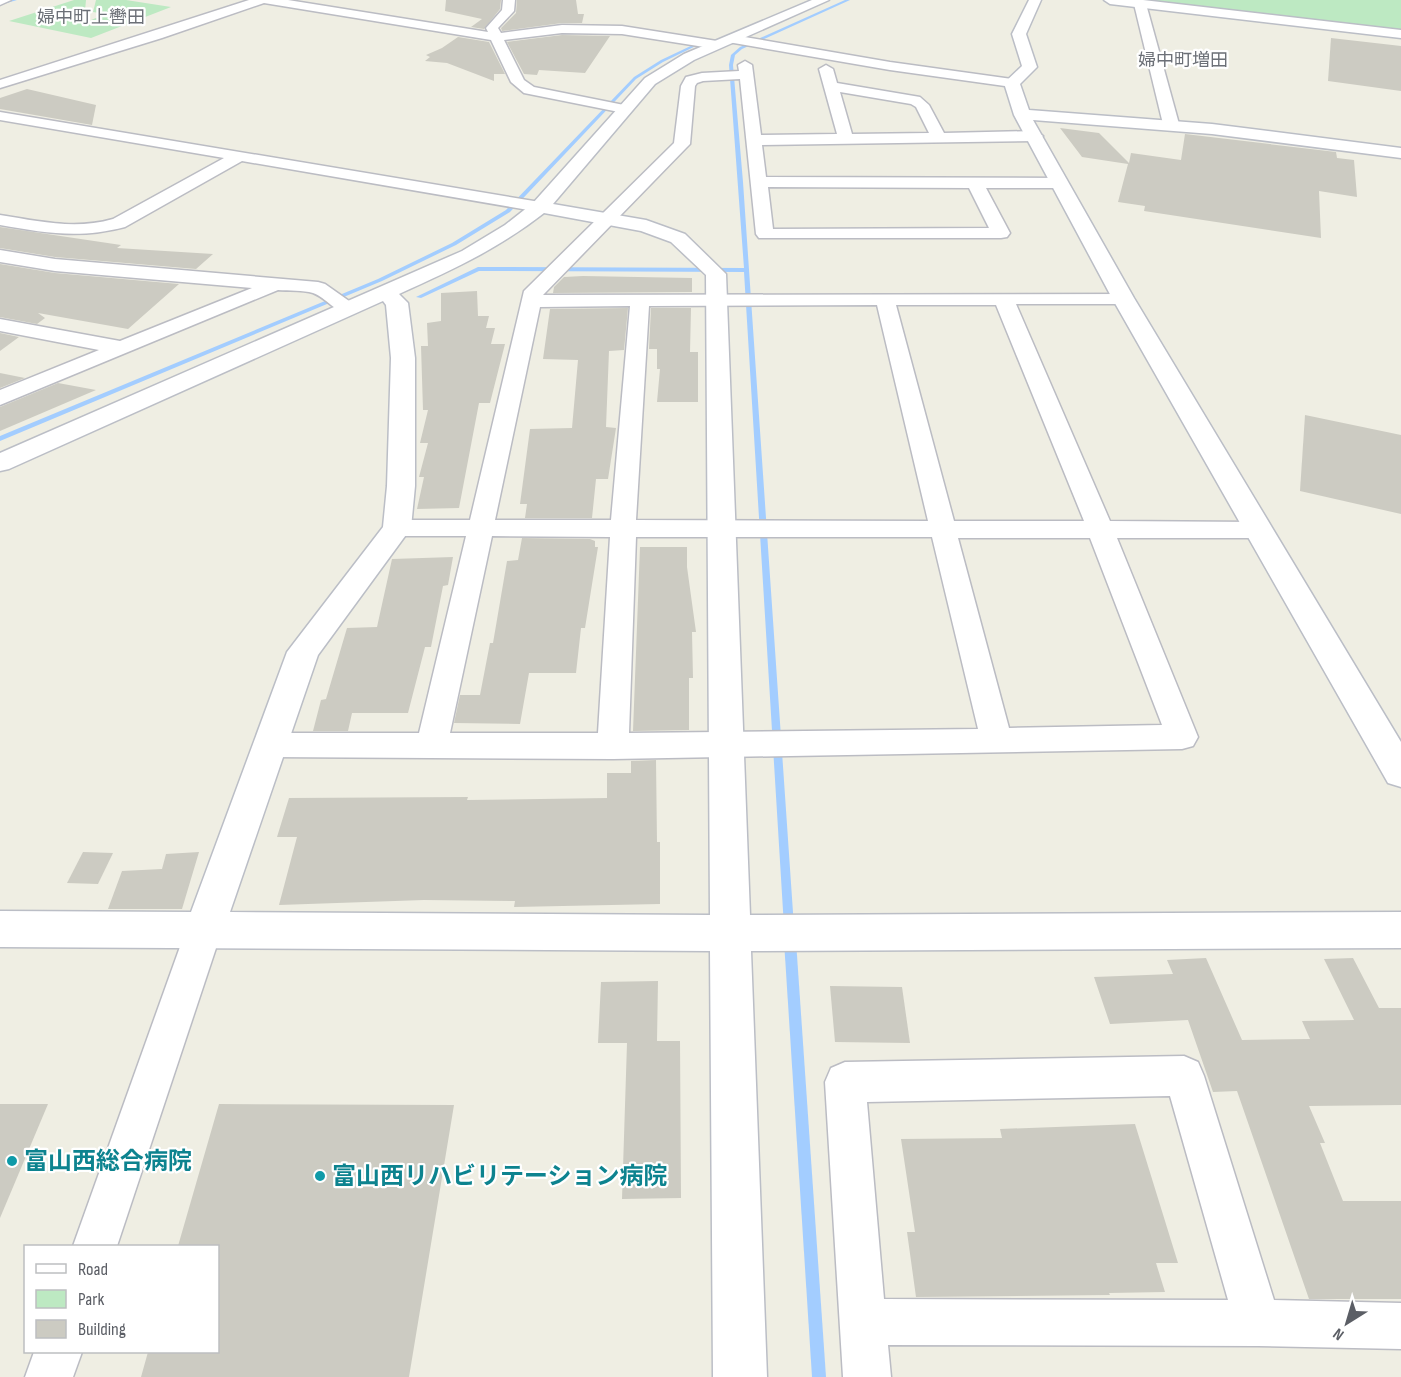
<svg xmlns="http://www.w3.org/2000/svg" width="1401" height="1377" font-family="'Sofia Sans Condensed','Noto Sans JP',sans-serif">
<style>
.green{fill:#bde9c2}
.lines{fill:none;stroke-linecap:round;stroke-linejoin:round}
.stream{fill:#a3cdff;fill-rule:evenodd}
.building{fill:#cccbc2}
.street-casing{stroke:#bbbcc3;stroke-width:3}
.secondary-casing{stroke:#bbbec6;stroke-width:3}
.street{fill:#fff;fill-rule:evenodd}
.secondary{fill:#fff;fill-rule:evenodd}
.culture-dot{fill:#0f9aa8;stroke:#fff;stroke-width:2}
.labels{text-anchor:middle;stroke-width:4.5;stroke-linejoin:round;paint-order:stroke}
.far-neighbourhood-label{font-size:18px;fill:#6c7077;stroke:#fff}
.near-culture-label{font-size:24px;font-weight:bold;fill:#0d838f;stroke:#fff;text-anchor:start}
</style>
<rect width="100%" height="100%" fill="#efeee3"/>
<g class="green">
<path d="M74,0H86L85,11L67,19L89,21L105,14L93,12L96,0H126L171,7L91,38L9,21Z"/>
<path d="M1142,0H1401V30Z"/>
</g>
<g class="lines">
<g class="stream">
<path d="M11,0H17L0,5V3Z"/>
<path d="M845,0H850L742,49L735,55L733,65L743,182L794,927L793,930L789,932L785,930L784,927L744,272L479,271L421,298L416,297L478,267L744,268L729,65L731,55L740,47Z"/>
<path d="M697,43L700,44L663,62L636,79L510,212L456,245L382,281L0,441V436L378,279L452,243L506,210L634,77L661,60Z"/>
<path d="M790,936L794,937L796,941L826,1377H812L784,941L786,937Z"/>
</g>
</g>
<g class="building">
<path d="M446,0H501L500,9L484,29L471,27L482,19L445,11Z"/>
<path d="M517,0H576L578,14H584L582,23H562L502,31L501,28L516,13Z"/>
<path d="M562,35L610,36L585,73L539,70L537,75L524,74L507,42Z"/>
<path d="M458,37L489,42L505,74H494V81L447,63L425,61L430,57L426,55L442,48Z"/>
<path d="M1331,38L1401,46V91L1328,81Z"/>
<path d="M27,89L96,105L92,125L0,109V98Z"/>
<path d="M1060,128L1099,133L1129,163L1131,153L1181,160L1185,134L1336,152L1337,158L1354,160L1357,197L1319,191L1321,238L1144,211L1145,206L1118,202L1128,164L1082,157Z"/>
<path d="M0,227L121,245L117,248L213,254L196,269L55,257L0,248Z"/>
<path d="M0,264L55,273L179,284L128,329L38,313L45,318L37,324L0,317Z"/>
<path d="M583,276L692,278V292L553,293L554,287L564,277Z"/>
<path d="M477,291L478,316H489L486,328H495L491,344H505L490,403H479L459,508L417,509L424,477H419L428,443H420L428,410H423L421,346H428L427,323L441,321V293Z"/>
<path d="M628,308L624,350L609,351L606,427L616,428L608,479H596L592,518H525L527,504H520L530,429L572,428L578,360L543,359L550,309Z"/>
<path d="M651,308H691L690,352H698V402H657L660,369H657V349H649Z"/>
<path d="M0,333L19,337L0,351Z"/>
<path d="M0,373L25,378L0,388Z"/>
<path d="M58,383L96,390L0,431V407Z"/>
<path d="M1305,415L1401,435V514L1300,491Z"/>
<path d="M522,538L590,539L595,541V547H598L585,628H581L576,673H529L520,724L454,723L460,695H480L490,643H493L507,561L518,560Z"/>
<path d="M640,547H687V567L696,632H692L693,678H689V730L633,731Z"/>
<path d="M453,557L448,585L443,586L431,647H425L408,713H352L348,731H313L321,700L326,699L347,628L377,627L392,559Z"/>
<path d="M656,760L657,842H660V904L514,907L515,901L424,900L279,905L297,837H277L289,798L468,797L467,800L607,798V773H631V761Z"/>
<path d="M83,852L113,853L98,884L67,883Z"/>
<path d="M199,852L182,909H108L122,871L162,869L166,854Z"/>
<path d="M1206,958L1242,1040L1310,1039L1302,1021L1354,1020L1324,959L1353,958L1379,1008H1401V1105L1309,1106L1325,1143H1320L1343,1201H1401V1299H1309L1237,1091L1213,1092L1188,1020L1110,1024L1094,977L1173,974L1167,960Z"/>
<path d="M658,981L657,1041H680L681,1198L622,1199L627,1043H598L601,982Z"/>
<path d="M830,986L902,987L910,1043L835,1042Z"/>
<path d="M0,1104H48L0,1218Z"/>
<path d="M219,1104L454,1105L409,1377H141L148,1352H218V1246H178Z"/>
<path d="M1135,1124L1178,1263H1156L1165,1292L1109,1293L1110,1295L916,1297L907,1232H915L901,1139L1002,1138L1000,1129Z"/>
</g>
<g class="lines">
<g class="street-casing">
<g id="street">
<path d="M0,0H11L0,5Z"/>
<path d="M249,0H288L488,32L486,28L502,10L503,0H515L514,11L498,28L501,33L562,25L622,26L717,41L723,45L717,49L622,34L562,33L504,40L524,80L534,87L629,106L631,109L624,113L524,93L511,82L491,40L264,3L162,38L0,88V80Z"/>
<path d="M1140,0L1146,4L1179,124L1176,127H1166L1163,124L1134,4Z"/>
<path d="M733,35L890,62L1012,79L1019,83L1012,87L890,70L728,42L727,39L728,36Z"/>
<path d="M745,61L752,65L761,135L837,134L819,69L826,65L833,69L837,83L920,97L929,105L944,133L1035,131L1043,136L1035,141L762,145L766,177L1060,178L1068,183L1060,188H986L1010,233L1007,237L1001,238H759L756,234L740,79L703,81L697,83L695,86L690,144L687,147L543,295L1130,294L1133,298L1130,302L1123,304H1016L1110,521L1257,522L1266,524L1270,530L1266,536L1257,538H1117L1198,737L1193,746L1182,749L613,759L270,757L259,754L254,745L259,736L270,733H419L466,536H397L388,534L384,528L388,522L397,520H470L524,291L674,143L681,86L686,77L702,73L739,71L738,65ZM840,92L911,104L916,107L929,133L852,134ZM768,187L969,188L989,228L773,229ZM877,305L928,521L636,520L649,306ZM896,305H996L1084,521H954ZM630,306L611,520H495L540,307ZM492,536L610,537L598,733H450ZM636,537H932L978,729L629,733ZM958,538H1090L1162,725L1009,728Z"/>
<path d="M0,112L546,203L549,207L546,211L540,212L242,161L125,227C80,239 45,233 0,225V215C38,221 75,230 113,219L224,158L0,120Z"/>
<path d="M0,250L55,259L318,282L325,284L359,308L356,312C337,317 329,299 313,293C303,290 289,291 278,290L0,405V390L99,350L0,331V319L120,341L252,288L55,271L0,262Z"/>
<path d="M204,914L217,918L222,930L117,1246H73L186,930L191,918Z"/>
<path d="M1184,1056L1198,1062L1204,1076L1274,1300L1401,1303V1349L1258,1346L888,1345L891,1377H843L825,1082L831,1068L845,1062ZM1170,1096L1228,1300L884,1299L867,1102Z"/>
<path d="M34,1352H82L73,1377H25Z"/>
</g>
</g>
<g class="secondary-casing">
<g id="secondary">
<path d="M812,0H829L694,60L655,84L553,204L646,220L685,234L726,274L750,915L1401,912V948L751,951L767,1377H713L710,951L0,947V911L191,912L287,652L383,527L387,486L391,358L386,305L383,301L9,469L0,471V453L462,251L505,225L533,203L645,78L684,54ZM544,213L641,231L671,242L706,275L710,915L230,912L318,655L411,528L415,486V358L408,303L399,294C452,270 498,249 544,213Z"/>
<path d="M1029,0H1041L1026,34L1037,67L1020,84L1029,110L1212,124L1401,148V158L1212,134L1033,120L1134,298L1401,742V787L1388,783L1112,298L1014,115L1004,83L1022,66L1012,34Z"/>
<path d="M1104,0H1143L1401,30V38L1110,4Z"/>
</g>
</g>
<use href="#street" class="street"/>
<use href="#secondary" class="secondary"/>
</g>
<g class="culture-dot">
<circle cx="12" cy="1161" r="6"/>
<circle cx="320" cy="1176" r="6"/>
</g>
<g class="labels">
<g class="far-neighbourhood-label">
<text x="91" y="23">婦中町上轡田</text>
<text x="1183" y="66">婦中町増田</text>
</g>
<g class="near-culture-label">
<text x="24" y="1169">富山西総合病院</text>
<text x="332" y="1184">富山西リハビリテーション病院</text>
</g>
</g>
<rect x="24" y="1245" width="195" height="108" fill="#ffffff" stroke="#bdbfc1" stroke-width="1.5"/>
<rect x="36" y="1264" width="30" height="9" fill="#ffffff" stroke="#bdbfc1" stroke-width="1.5"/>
<text x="78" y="1275" font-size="18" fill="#5b5e65">Road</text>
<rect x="36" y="1290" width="30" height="18" fill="#bde9c2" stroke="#bdbfc1" stroke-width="1.5"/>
<text x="78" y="1305" font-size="18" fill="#5b5e65">Park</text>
<rect x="36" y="1320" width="30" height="18" fill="#cccbc2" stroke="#bdbfc1" stroke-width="1.5"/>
<text x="78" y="1335" font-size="18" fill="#5b5e65">Building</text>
<g transform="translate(1347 1323) rotate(217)" stroke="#ffffff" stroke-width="4.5" paint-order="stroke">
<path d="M0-4.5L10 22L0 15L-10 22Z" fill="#5b5e65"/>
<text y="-9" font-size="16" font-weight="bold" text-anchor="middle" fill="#5b5e65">N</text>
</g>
</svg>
